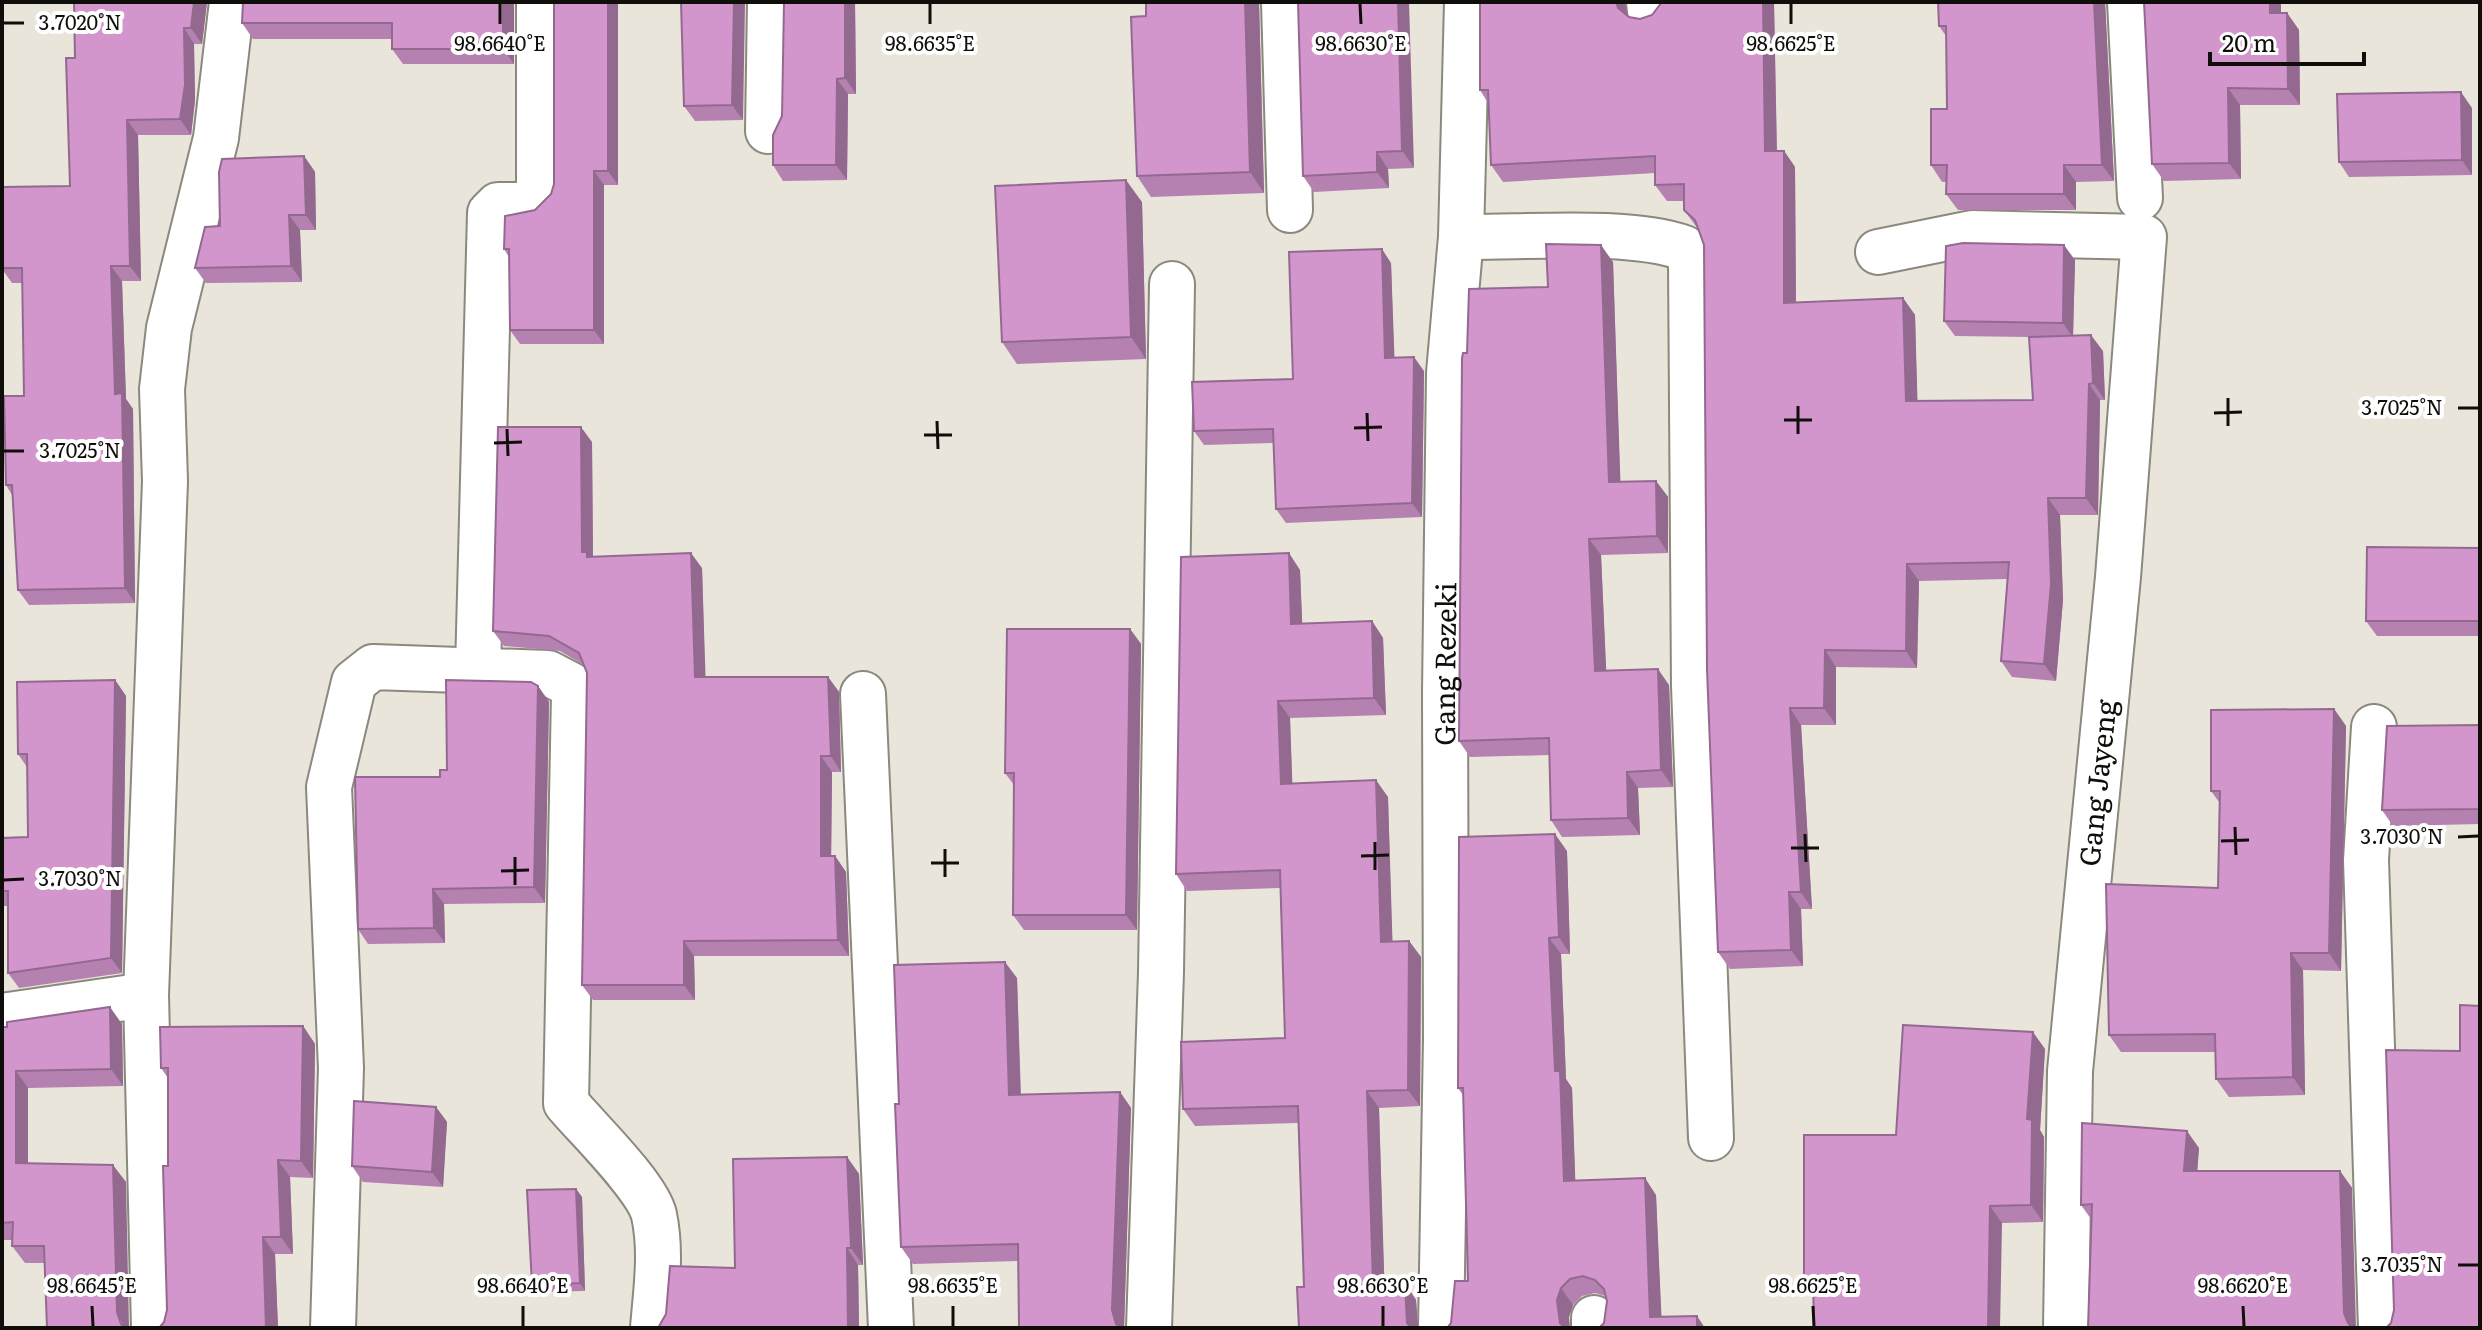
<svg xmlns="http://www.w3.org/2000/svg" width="2482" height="1330" font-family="Literata,serif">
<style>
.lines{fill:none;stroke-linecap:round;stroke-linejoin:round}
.street-casing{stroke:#8b887d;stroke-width:48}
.street{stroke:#fff;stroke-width:44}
.wall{fill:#b581b0}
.shaded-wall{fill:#936990}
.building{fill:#d296cd;stroke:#936990;stroke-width:2}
.ticks{fill:none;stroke:#0f0e0a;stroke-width:3}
.labels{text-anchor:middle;stroke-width:8;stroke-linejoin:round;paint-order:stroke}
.street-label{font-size:28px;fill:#0f0e0a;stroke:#fff}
.ticks-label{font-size:20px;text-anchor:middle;fill:#0f0e0a;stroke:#fff;stroke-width:8;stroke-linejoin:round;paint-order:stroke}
</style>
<rect width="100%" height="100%" fill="#e9e5da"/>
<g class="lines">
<g class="street-casing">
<g id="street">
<path d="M1284,2L1290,210"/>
<path d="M1649,2L1650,11"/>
<path d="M2130,2L2140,198"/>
<path d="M768,131L770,2"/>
<path d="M1461,237C1521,238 1630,228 1684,248L1691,262L1694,686L1711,1138"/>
<path d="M1878,252L1972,233L2144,237L2118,577L2070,1071L2066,1328"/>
<path d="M478,670L490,213L498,205H529L539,197V2"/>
<path d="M863,694L891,1328"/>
<path d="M2374,727L2366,860L2381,1328"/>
<path d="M2,1016L146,995"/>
<path d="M1594,1318V1328"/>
<path d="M154,1328L146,995L165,481L162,389L169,328L216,138L232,2"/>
<path d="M333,1328L341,1068L329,787L354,682L373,667L548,673L571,685L574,695L566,1103C587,1128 647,1186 654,1215C662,1252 656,1291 653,1328"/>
<path d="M1149,1328L1161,972L1172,284"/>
<path id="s1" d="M1441,1328L1446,1039L1445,694L1449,373L1461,237L1467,2"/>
</g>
</g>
<use href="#street" class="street"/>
</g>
<g class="wall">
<path d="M74,2H207L202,44H194L195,100L191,135H138L141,281H122L126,399L133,409L135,603L29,605L18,590L12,495L6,485L24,396L22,283H12L2,269V187L70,186L75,58Z"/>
<path d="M514,2V64H403L392,49V39H253L242,23Z"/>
<path d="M554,2H618V185H604V344H520L510,330L509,257L504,249L551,194L554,184Z"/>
<path d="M681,2L743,120L695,121L684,106Z"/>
<path d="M855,2L856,94H848L847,180L783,181L773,165L782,116Z"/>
<path d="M1259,2L1264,193L1151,197L1137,176L1146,16Z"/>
<path d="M1298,2L1414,168L1388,169L1389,188L1314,192L1303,176Z"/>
<path d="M1662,2H1774L1777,151H1784L1795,167L1796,302L1903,298L1915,315L1917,401L2033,400L2029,337L1955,336L1944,321L2075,260L2073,335L2103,351L2105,400H2100L2098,515H2060L2063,600L2056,681L2012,677L2001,661L2007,579L1919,581L1917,668L1836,667V725H1801L1812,909H1801L1803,966L1730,969L1718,952L1704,245L1698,229L1684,210V201H1667L1655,185V173L1503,182L1491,165L1488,103L1480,90L1624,4L1627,16L1629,17L1640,19L1652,15Z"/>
<path d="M2105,2L2114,181L2076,182V210H1958L1946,194V182H1942L1931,165L1947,109L1946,36L1939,26Z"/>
<path d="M2281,2V13H2287L2299,30L2300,105H2240L2241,179L2164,181L2152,164Z"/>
<path d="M2472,108V175L2349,177L2339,162Z"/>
<path d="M304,156L315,172L316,230H300L302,282L206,283L195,268L220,226Z"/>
<path d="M1142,202L1146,359L1017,364L1002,342Z"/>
<path d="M1613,262L1620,482L1656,481L1668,497V553L1601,555L1606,671L1669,685L1673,787L1638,788L1640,835L1562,837L1551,820L1549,755L1470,757L1459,741L1467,353L1548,287Z"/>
<path d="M1391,263L1394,358L1424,371L1422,517L1286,523L1276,509L1273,443L1204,445L1194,431L1293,379Z"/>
<path d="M592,442L593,557L702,568L705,677H828L839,692L841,772H832L831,856H835L846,872L849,956H694L695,1000H593L582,985L587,673L584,665L560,651L504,646L493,631Z"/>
<path d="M2480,548V636H2377L2366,621Z"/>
<path d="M1300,570L1302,624L1372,621L1383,638L1386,715L1290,718L1292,784L1388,797L1392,941H1409L1421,957L1420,1106L1379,1108L1384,1284L1405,1283L1416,1300L1418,1328H1299L1304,1287L1298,1123L1195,1126L1183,1109L1285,1038L1280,888L1187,891L1176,874Z"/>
<path d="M1130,629L1141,644L1137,930H1024L1013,915L1014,785L1005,773Z"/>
<path d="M115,680L126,696L122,973L19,988L8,973V906H2V838L28,837L27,767L18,754Z"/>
<path d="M538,686L549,702L545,903L444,904L445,943L368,944L358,929L440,777Z"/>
<path d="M2334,709L2346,726L2341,971L2303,970L2305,1095L2229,1097L2216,1079V1052H2121L2109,1035L2218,888L2219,802L2211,791Z"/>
<path d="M2480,725V824L2393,826L2382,810Z"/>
<path d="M1567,851L1570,954H1561L1566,1079L1572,1088L1575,1181L1656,1195L1661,1317L1604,1323L1607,1301L1606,1296L1595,1293L1582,1296L1573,1305L1569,1317L1451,1323L1468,1281L1463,1095L1458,1088Z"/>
<path d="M1017,978L1021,1095L1120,1092L1131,1108L1124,1328H1014H1019L1018,1261L913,1264L901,1247L899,1104Z"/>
<path d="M122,1024L123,1086L28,1088V1164L126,1182L45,1263H25L12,1246L13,1240H2V1027Z"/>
<path d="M303,1026L315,1044L313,1178L290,1177L293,1254H275L278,1328H159L164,1322L167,1310L168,1078L161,1068Z"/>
<path d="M2045,1049L2040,1130L2044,1137L2043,1222L2002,1223L1813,1292L1804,1278L1896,1135Z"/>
<path d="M436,1107L447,1122L443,1187L363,1182L352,1166Z"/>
<path d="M2199,1148L2197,1171H2340L2352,1188L2091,1219L2081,1205Z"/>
<path d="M847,1157L859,1174L863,1265H858L859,1328H658L735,1268Z"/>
<path d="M576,1189L582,1197L585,1291L538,1292L532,1285Z"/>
</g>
<g class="shaded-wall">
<path d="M194,2H207L202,44L191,28Z"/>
<path d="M503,2H514V64L503,49Z"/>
<path d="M608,2H618V185L608,171Z"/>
<path d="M734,2H745L743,120L732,105Z"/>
<path d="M845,2H855L856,94L845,78Z"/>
<path d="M1245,2H1259L1264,193L1250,172Z"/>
<path d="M1398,2H1409L1414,168L1402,151Z"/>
<path d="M1616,2H1625L1629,25L1618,8Z"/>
<path d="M1763,2H1774L1777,167L1765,151Z"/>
<path d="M2094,2H2105L2114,181L2102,165Z"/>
<path d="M2270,2H2281V30L2270,13Z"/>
<path d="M2287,13L2299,30L2300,105L2288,89Z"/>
<path d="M184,28L194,44L195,100L191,135L180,119Z"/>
<path d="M837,79L848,94L847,180L836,165Z"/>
<path d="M2228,88L2240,105L2241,179L2229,163Z"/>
<path d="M2461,92L2472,108V175L2462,160Z"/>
<path d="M127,120L138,135L141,281L130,266Z"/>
<path d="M1784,151L1795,167L1796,319L1784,303Z"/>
<path d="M1377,152L1388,169L1389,188L1377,172Z"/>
<path d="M304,156L315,172L316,230L306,215Z"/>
<path d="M2064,165L2076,182V210L2064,194Z"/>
<path d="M594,171L604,185V344L594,330Z"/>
<path d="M1126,180L1142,202L1146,359L1131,337Z"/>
<path d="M289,215L300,230L302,282L291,266Z"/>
<path d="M1601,245L1613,262L1621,499L1609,482Z"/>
<path d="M2064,245L2075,260L2073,338L2063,323Z"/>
<path d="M1382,249L1391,263L1395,372L1385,358Z"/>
<path d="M111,266L122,281L126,399L133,409L135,603L125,588L115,394Z"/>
<path d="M1903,298L1915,315L1918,418L1906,401Z"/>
<path d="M2091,335L2103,351L2105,400L2093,383Z"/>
<path d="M1414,357L1424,371L1422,517L1412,503Z"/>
<path d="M2089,384L2100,400L2098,515L2086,498Z"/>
<path d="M581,427L592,442L593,561L582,552Z"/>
<path d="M1656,481L1668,497V553L1657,536Z"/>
<path d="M2048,498L2060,515L2063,600L2056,681L2044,664Z"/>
<path d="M1589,539L1601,555L1607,688L1595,671Z"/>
<path d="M691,553L702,568L706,692L695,677Z"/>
<path d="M1289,553L1300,570L1303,641L1291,624Z"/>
<path d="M1907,564L1919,581L1917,668L1906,651Z"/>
<path d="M1372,621L1383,638L1386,715L1374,698Z"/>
<path d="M1130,629L1141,644L1137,930L1126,915Z"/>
<path d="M1825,650L1836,667V725L1824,708Z"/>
<path d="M1658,669L1669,685L1673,787L1661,770Z"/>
<path d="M828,677L839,692L841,772L831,756Z"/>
<path d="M115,680L126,696L122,973L111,958Z"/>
<path d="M538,686L549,702L545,903L534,887Z"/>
<path d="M1278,701L1290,718L1293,801L1281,784Z"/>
<path d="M1790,708L1801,725L1812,909L1801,892Z"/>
<path d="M2334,709L2346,726L2341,971L2329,953Z"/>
<path d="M821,756L832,772L831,872L821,856Z"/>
<path d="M1627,772L1638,788L1640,835L1628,818Z"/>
<path d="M1376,780L1388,797L1393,958L1381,942Z"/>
<path d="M1555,834L1567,851L1570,954L1559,937Z"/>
<path d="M835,856L846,872L849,956L838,940Z"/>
<path d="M433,889L444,904L445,943L434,928Z"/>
<path d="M1789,892L1801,909L1803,966L1791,950Z"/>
<path d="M1549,938L1561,954L1566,1079L1572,1088L1576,1198L1564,1181L1555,1071Z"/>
<path d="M684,941L694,956L695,1000L684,985Z"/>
<path d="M1409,941L1421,957L1420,1106L1408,1090Z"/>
<path d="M2291,953L2303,970L2305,1095L2293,1077Z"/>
<path d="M1005,962L1017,978L1021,1112L1009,1095Z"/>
<path d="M110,1007L122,1024L123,1086L111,1069Z"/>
<path d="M303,1026L315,1044L313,1178L301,1161Z"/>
<path d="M2033,1032L2045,1049L2040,1130L2044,1137L2043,1222L2031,1205L2027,1119Z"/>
<path d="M16,1071L28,1088V1181L16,1163Z"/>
<path d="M1367,1091L1379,1108L1385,1301L1373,1284Z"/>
<path d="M1120,1092L1131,1108L1124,1328H1119L1116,1324L1112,1310Z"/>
<path d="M436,1107L447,1122L443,1187L432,1172Z"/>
<path d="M2187,1131L2199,1148L2196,1188L2184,1171Z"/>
<path d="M847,1157L859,1174L863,1265L851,1248Z"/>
<path d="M278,1160L290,1177L293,1254L281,1237Z"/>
<path d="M113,1165L126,1182L129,1328H124L117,1312Z"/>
<path d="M2340,1171L2352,1188L2356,1328H2351L2348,1323L2344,1313Z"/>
<path d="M1645,1178L1656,1195L1662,1328L1650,1317Z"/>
<path d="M576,1189L582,1197L585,1291L580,1283Z"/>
<path d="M1990,1206L2002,1223L2000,1328H1988Z"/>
<path d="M263,1237L275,1254L278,1328H266Z"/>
<path d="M847,1248L858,1265L859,1328H848Z"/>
<path d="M1405,1283L1416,1300L1418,1328H1411L1407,1323Z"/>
<path d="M1561,1288L1573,1305L1569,1317L1570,1328H1564L1560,1323L1557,1300Z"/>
<path d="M1697,1316L1705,1328H1697Z"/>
</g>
<g class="building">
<path d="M74,2H194L191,28H184L185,85L180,119L127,120L130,266H111L115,394L122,393L125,588L18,590L12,485H6L4,396H24L22,268H2V187L70,186L66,58H75Z"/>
<path d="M243,2H503V49H392V23H242Z"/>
<path d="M554,2H608V171H594V330H510L509,249H504L505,216L535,210L551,194L554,184Z"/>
<path d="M681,2H734L732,105L684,106Z"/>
<path d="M784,2H845V78L837,79L836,165H773V135L782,116Z"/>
<path d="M1146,2H1245L1250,172L1137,176L1131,17L1146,16Z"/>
<path d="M1298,2H1398L1402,151L1377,152V172L1303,176Z"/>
<path d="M1480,2H1616L1618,8L1629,17L1640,19L1652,15L1662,2H1763L1765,151H1784V303L1903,298L1906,401L2033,400L2029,337L2091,335L2093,383L2089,384L2086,498H2048L2051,584L2044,664L2001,661L2009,562L1907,564L1906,651L1825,650L1824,708H1790L1801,892H1789L1791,950L1718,952L1707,669L1704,245L1695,220L1684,210V184L1655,185V156L1491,165L1488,90H1480Z"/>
<path d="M1938,2H2094L2102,165H2064V194H1946L1947,165H1931V109H1947L1946,26H1939Z"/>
<path d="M2144,2H2270V13H2287L2288,89L2228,88L2229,163L2152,164Z"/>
<path d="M2461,92L2462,160L2339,162L2337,94Z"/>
<path d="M304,156L306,215H289L291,266L195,268L205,227L220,226L219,172L222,159Z"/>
<path d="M1126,180L1131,337L1002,342L995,186Z"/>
<path d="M1963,243L2064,245L2063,323L1944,321L1946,246Z"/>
<path d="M1546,244L1601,245L1609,482L1656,481L1657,536L1589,539L1595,671L1658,669L1661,770L1627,772L1628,818L1551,820L1549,738L1459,741L1462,358L1463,353H1467L1469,289L1548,287Z"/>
<path d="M1382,249L1385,358L1414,357L1412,503L1276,509L1273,429L1194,431L1192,382L1293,379L1289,252Z"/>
<path d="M498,427H581L582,552H587V557L691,553L695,677H828L831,756H821V856H835L838,940L684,941V985H582L587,673L579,653L549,636L493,631Z"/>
<path d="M2367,547L2480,548V621H2366Z"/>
<path d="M1289,553L1291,624L1372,621L1374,698L1278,701L1281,784L1376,780L1381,942L1409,941L1408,1090L1367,1091L1373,1284L1405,1283L1407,1323L1412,1328H1299L1297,1287H1304L1298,1106L1183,1109L1181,1042L1285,1038L1280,870L1176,874L1181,557Z"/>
<path d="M1007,629H1130L1126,915H1013L1014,773H1005Z"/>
<path d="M115,680L111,958L8,973V891H2V838L28,837L27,754H18L17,682Z"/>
<path d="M446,680L531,682L538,686L534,887L433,889L434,928L358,929L355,777H440V770H447Z"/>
<path d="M2334,709L2329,953H2291L2293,1077L2216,1079L2215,1034L2109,1035L2106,884L2218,888L2220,791H2211V710Z"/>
<path d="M2480,725V809L2382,810L2387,726Z"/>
<path d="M1555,834L1559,937L1549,938L1555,1071H1560L1564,1181L1645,1178L1650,1317L1697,1316V1328H1599L1604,1323L1607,1301L1604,1289L1595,1280L1583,1276L1570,1279L1561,1288L1557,1300L1560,1323L1565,1328H1447L1451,1323L1455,1281H1468L1463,1088H1458L1459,837Z"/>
<path d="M1005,962L1009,1095L1120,1092L1112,1310L1116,1324L1122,1328H1014H1019L1018,1244L901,1247L895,1104H899L894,965Z"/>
<path d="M2460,1005L2480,1006V1328H2386L2391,1323L2394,1310L2386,1050L2460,1051Z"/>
<path d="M110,1007L111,1069L16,1071V1163L113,1165L117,1312L121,1324L125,1328H47L44,1246H12L13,1222L2,1223V1027H7V1022Z"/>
<path d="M1903,1025L2033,1032L2027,1119L2032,1120L2031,1205L1990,1206L1988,1328H1814L1813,1278H1804V1135H1896Z"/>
<path d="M303,1026L301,1161L278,1160L281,1237H263L266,1328H159L164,1322L167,1310L163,1166H168V1068H161L160,1027Z"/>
<path d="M354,1101L436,1107L432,1172L352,1166Z"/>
<path d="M2082,1123L2187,1131L2184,1171H2340L2344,1313L2348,1323L2352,1328H2088L2092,1204L2081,1205Z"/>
<path d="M847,1157L851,1248H847L848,1328H658L666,1314L670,1266L735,1268L733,1159Z"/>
<path d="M576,1189L580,1283L532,1285L527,1190Z"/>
</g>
<path class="ticks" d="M500,4V24M930,4V24M1360,4L1361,24M1791,4V24M4,23H24M2228,398V426M1798,406V434M2458,408H2478M1367,413L1368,441M2214,413L2242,412M1784,420H1812M937,421L938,449M1354,428L1382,427M507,429L508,456M924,435H952M494,443L522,442M4,451H24M2235,827L2236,855M1805,834L1806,862M2458,837L2478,836M2221,841L2249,840M1375,842V870M1791,848H1819M945,849V877M1361,856L1389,855M515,857V885M931,863H959M501,871L529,870M4,880L24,879M2458,1265H2478M92,1306L93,1326M523,1306V1326M953,1306V1326M1383,1306V1326M1813,1306L1814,1326M2243,1306L2244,1326"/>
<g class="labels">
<g class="street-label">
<text dy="10" stroke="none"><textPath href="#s1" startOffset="664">Gang Rezeki</textPath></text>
<text transform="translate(2098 783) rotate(-84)" y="10">Gang Jayeng</text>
</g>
</g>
<g class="ticks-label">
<text x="80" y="30">3.7020°N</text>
<text x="500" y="51">98.6640°E</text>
<text x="930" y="51">98.6635°E</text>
<text x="1361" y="51">98.6630°E</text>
<text x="1791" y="51">98.6625°E</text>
<text x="2402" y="415">3.7025°N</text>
<text x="80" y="458">3.7025°N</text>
<text x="2402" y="844">3.7030°N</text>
<text x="80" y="886">3.7030°N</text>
<text x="2402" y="1272">3.7035°N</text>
<text x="92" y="1293">98.6645°E</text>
<text x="523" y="1293">98.6640°E</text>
<text x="953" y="1293">98.6635°E</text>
<text x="1383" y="1293">98.6630°E</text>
<text x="1813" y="1293">98.6625°E</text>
<text x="2243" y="1293">98.6620°E</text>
</g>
<rect width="2482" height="1330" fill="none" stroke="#0f0e0a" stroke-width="8"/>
<path d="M2210 52v12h154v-12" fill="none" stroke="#0f0e0a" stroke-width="4"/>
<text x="2222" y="52" font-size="24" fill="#0f0e0a" stroke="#ffffff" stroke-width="6" paint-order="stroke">20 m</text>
</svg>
